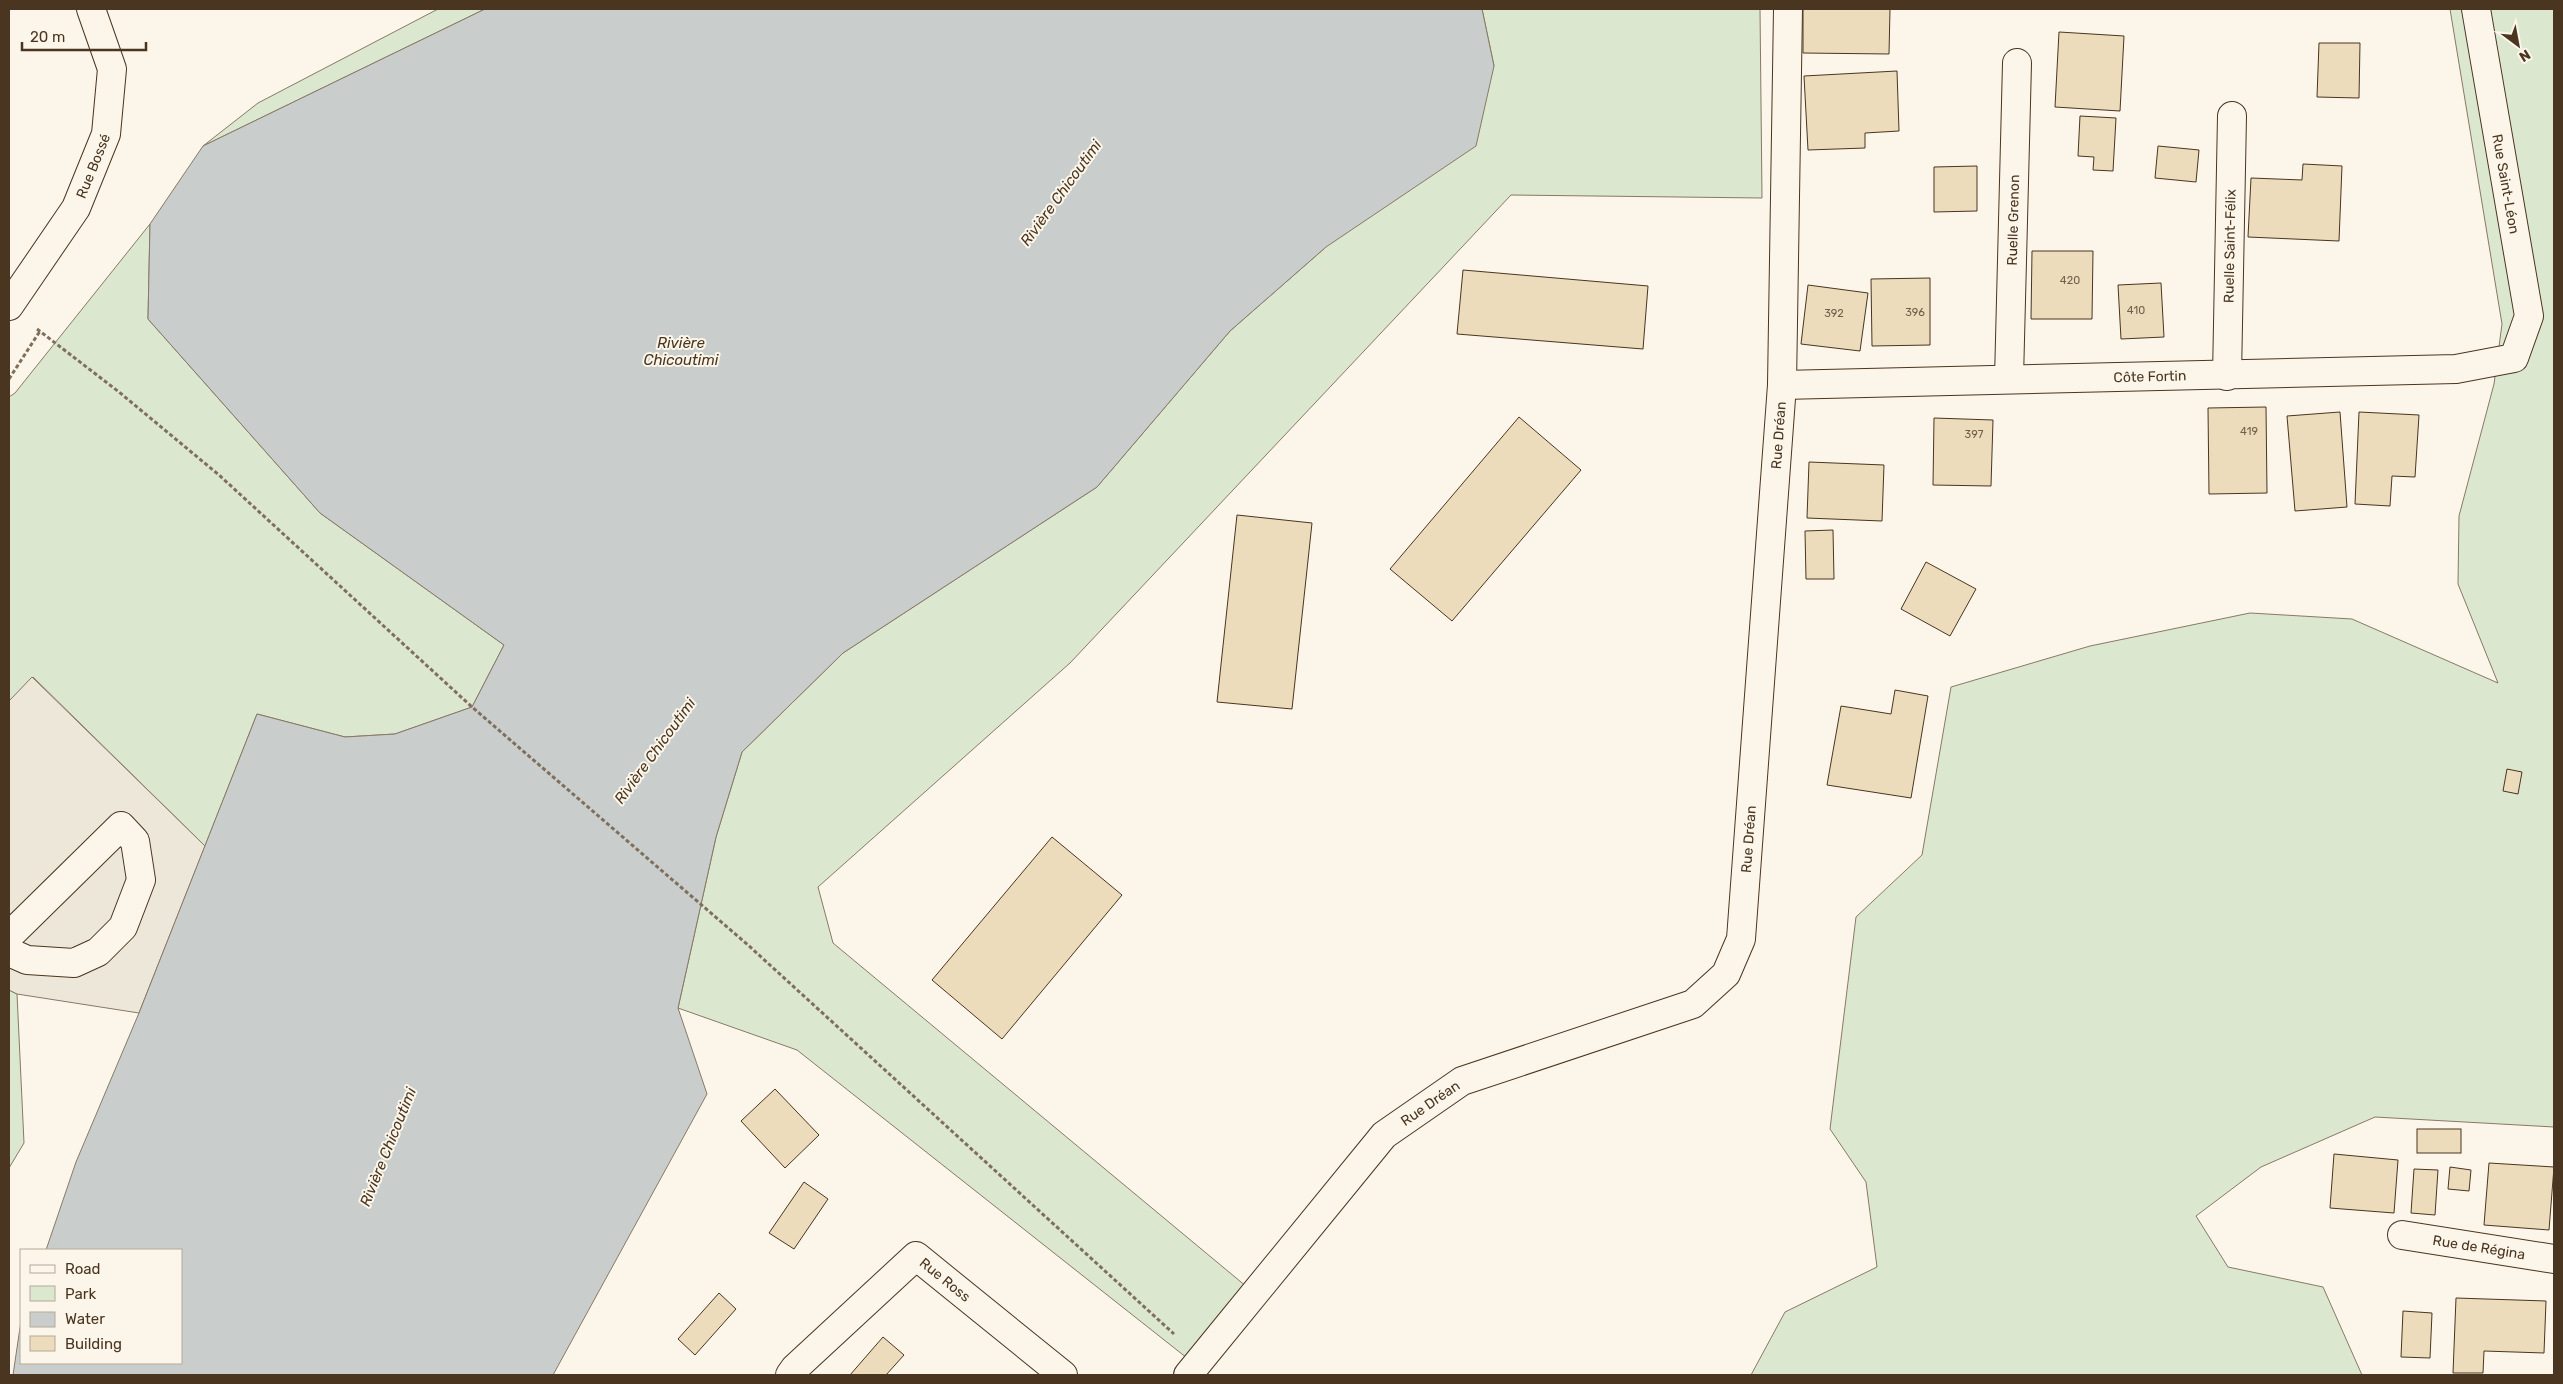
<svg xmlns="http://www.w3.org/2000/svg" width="2563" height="1384" font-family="Rubik,sans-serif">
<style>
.green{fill:#dce7d0;stroke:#887966}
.parking{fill:#ede7d9;stroke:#887966}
.water{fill:#c9cecd;stroke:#887966}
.building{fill:#ecdcbc;stroke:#4a3520}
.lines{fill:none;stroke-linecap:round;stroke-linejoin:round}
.minor-casing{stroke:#4a3520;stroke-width:30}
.path{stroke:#7f6f5c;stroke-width:3;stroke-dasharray:4 2.5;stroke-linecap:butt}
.minor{stroke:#fbf6e9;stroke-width:28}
.labels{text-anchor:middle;stroke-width:4;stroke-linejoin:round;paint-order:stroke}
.number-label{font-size:11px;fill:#725f47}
.street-label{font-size:14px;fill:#4a3520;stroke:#fbf6e9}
.water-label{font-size:15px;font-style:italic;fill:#4a3520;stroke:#fbf6e9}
</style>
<rect width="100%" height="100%" fill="#fbf6e9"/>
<g class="green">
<path d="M438,9H485L203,146L258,103Z"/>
<path d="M1482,9H1760L1762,198L1511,195L1070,663L818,887L833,943L1247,1287L1187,1358L797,1050L678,1008L716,837L742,752L843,653L1097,487L1230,331L1326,247L1494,66Z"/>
<path d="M2450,9H2554V1127L2375,1117L2261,1167L2196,1216L2228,1267L2323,1287L2362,1375H1751L1785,1312L1877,1267L1866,1182L1830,1129L1856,917L1922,855L1951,687L2090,646L2250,613L2352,619L2498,683L2458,584L2459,516L2494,384L2502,324Z"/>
<path d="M150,224L148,319L320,513L504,645L472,707L395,734L345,737L257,714L205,846L33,677L9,701V397L15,393Z"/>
<path d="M9,990L17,994L24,1143L9,1168Z"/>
</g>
<path class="parking" d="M32,677L205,846L139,1013L17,994L9,990V701Z"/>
<path class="water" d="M485,9H1482L1494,66L1476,146L1326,247L1230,331L1097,487L843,653L742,752L716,837L678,1008L707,1094L553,1375H13L21,1321V1363H181V1250H46L76,1162L139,1013L257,714L345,737L395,734L472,707L504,645L320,513L148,319L150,224L203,146Z"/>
<g class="building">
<path d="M1803,9H1890L1889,54L1803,53Z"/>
<path d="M2059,32L2124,36L2120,111L2055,107Z"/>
<path d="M2319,43H2360L2359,98L2317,97Z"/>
<path d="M1897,71L1899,131L1865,133V148L1808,150L1804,76Z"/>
<path d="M2080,116L2116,118L2113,171L2093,170L2094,157L2078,156Z"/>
<path d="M2158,146L2199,150L2196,182L2155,178Z"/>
<path d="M2303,164L2342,166L2339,241L2248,237L2251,178L2302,180Z"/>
<path d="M1977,166V211L1934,212V167Z"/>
<path d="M2032,251H2093L2092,319H2031Z"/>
<path d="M1463,270L1648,286L1643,349L1457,334Z"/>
<path d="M1930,278V345L1872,346L1871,279Z"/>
<path d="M2161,283L2164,337L2121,339L2118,285Z"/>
<path d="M1808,285L1868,293L1860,351L1801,344Z"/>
<path d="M2266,407L2267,493L2209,494L2208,408Z"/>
<path d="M2340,412L2347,507L2295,511L2287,416Z"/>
<path d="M2359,412L2419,415L2415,477L2392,476L2390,506L2355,504Z"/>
<path d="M1519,417L1581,470L1452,621L1390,569Z"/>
<path d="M1934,418L1993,420L1991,486L1933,485Z"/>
<path d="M1809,462L1884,465L1882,521L1807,518Z"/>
<path d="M1237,515L1312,523L1292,709L1217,702Z"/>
<path d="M1833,530L1834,579H1806L1805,531Z"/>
<path d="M1926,562L1976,589L1950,636L1901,609Z"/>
<path d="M1895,690L1928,696L1911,798L1827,785L1841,706L1891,714Z"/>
<path d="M2507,769L2522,772L2518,794L2503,791Z"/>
<path d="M1052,837L1122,895L1002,1039L932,980Z"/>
<path d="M775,1089L819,1135L785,1168L741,1121Z"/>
<rect x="2417" y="1129" width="44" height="24"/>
<path d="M2334,1154L2398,1160L2394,1213L2330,1208Z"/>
<path d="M2489,1163L2554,1167L2549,1230L2484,1225Z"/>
<path d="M2450,1167L2471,1170L2469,1191L2448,1189Z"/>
<path d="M2414,1169L2438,1170L2435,1215L2411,1213Z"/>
<path d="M804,1182L828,1199L794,1249L769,1233Z"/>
<path d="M719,1293L736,1309L695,1355L678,1339Z"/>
<path d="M2456,1298L2546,1301L2544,1353L2484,1351L2483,1373H2453Z"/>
<path d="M2403,1311L2432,1313L2430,1358L2401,1357Z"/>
<path d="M883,1337L904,1355L886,1375H850Z"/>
</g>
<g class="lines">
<g class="minor-casing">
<g id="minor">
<path id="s1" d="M9,306L76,208L106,134L112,69L91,9"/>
<path id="s2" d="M2227,376L2232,116"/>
<path id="s3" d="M2009,379L2017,63"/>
<path id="s4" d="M1782,385L2456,369L2514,358L2529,316L2476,9"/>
<path d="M9,936L121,826L135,841L141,880L123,927L98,952L74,963L27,960L9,952"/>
<path id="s5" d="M2402,1235L2554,1259"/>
<path id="s6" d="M790,1375L795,1368L916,1256L1063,1375"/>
<path id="s7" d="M1188,1375L1384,1135L1462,1081L1693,1004L1726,974L1741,939L1782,385L1788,9"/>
</g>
</g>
<g class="path">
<path d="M37,329L119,392L219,475L472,707L748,945L1174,1334"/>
<path d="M9,379L40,331"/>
</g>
<use href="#minor" class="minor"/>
</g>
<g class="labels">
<g class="number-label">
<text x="2070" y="284">420</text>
<text x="2136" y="314">410</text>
<text x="1915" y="316">396</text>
<text x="1834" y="317">392</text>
<text x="2249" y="435">419</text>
<text x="1974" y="438">397</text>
</g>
<g class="street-label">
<text dy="5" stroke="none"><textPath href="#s1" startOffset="164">Rue Bossé</textPath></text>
<text transform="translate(2506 184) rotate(80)" y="5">Rue Saint-Léon</text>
<text dy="5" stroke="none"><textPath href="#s3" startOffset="159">Ruelle Grenon</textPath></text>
<text dy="5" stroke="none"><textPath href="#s2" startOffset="130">Ruelle Saint-Félix</textPath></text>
<text dy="5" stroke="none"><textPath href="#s4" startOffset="368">Côte Fortin</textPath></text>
<text dy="5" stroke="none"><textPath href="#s7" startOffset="1236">Rue Dréan</textPath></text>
<text dy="5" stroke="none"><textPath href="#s7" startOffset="831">Rue Dréan</textPath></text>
<text dy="5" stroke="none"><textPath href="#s7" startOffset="366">Rue Dréan</textPath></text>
<text dy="5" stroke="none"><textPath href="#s5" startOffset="78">Rue de Régina</textPath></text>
<text dy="5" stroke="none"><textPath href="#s6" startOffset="211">Rue Ross</textPath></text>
</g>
<g class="water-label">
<text transform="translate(1061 193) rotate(-54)" y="5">Rivière Chicoutimi</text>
<text x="681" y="348">Rivière<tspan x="681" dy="17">Chicoutimi</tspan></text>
<text transform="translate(655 751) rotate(-54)" y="5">Rivière Chicoutimi</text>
<text transform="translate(388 1147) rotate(-68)" y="5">Rivière Chicoutimi</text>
</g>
</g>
<rect width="2563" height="1384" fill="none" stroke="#4a3520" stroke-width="20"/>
<rect x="20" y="1249" width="162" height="115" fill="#fbf6e9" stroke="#b4a999"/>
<rect x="30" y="1265" width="25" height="8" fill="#fbf6e9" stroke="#b4a999"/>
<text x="65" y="1274" font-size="15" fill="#4a3520">Road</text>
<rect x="30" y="1286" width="25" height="15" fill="#dce7d0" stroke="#b4a999"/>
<text x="65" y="1299" font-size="15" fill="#4a3520">Park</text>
<rect x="30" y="1312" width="25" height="15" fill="#c9cecd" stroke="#b4a999"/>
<text x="65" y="1324" font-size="15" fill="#4a3520">Water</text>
<rect x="30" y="1336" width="25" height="15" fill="#ecdcbc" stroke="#b4a999"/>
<text x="65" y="1349" font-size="15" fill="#4a3520">Building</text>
<g transform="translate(2518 45) rotate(148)" stroke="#fbf6e9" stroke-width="4" paint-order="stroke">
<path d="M0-4L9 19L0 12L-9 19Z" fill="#4a3520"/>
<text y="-8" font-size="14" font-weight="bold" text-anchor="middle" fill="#4a3520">N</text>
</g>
<path d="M22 42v8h124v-8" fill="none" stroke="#4a3520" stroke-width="2.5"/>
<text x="30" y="42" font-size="15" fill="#4a3520" stroke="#fbf6e9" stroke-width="4" paint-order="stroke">20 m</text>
</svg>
